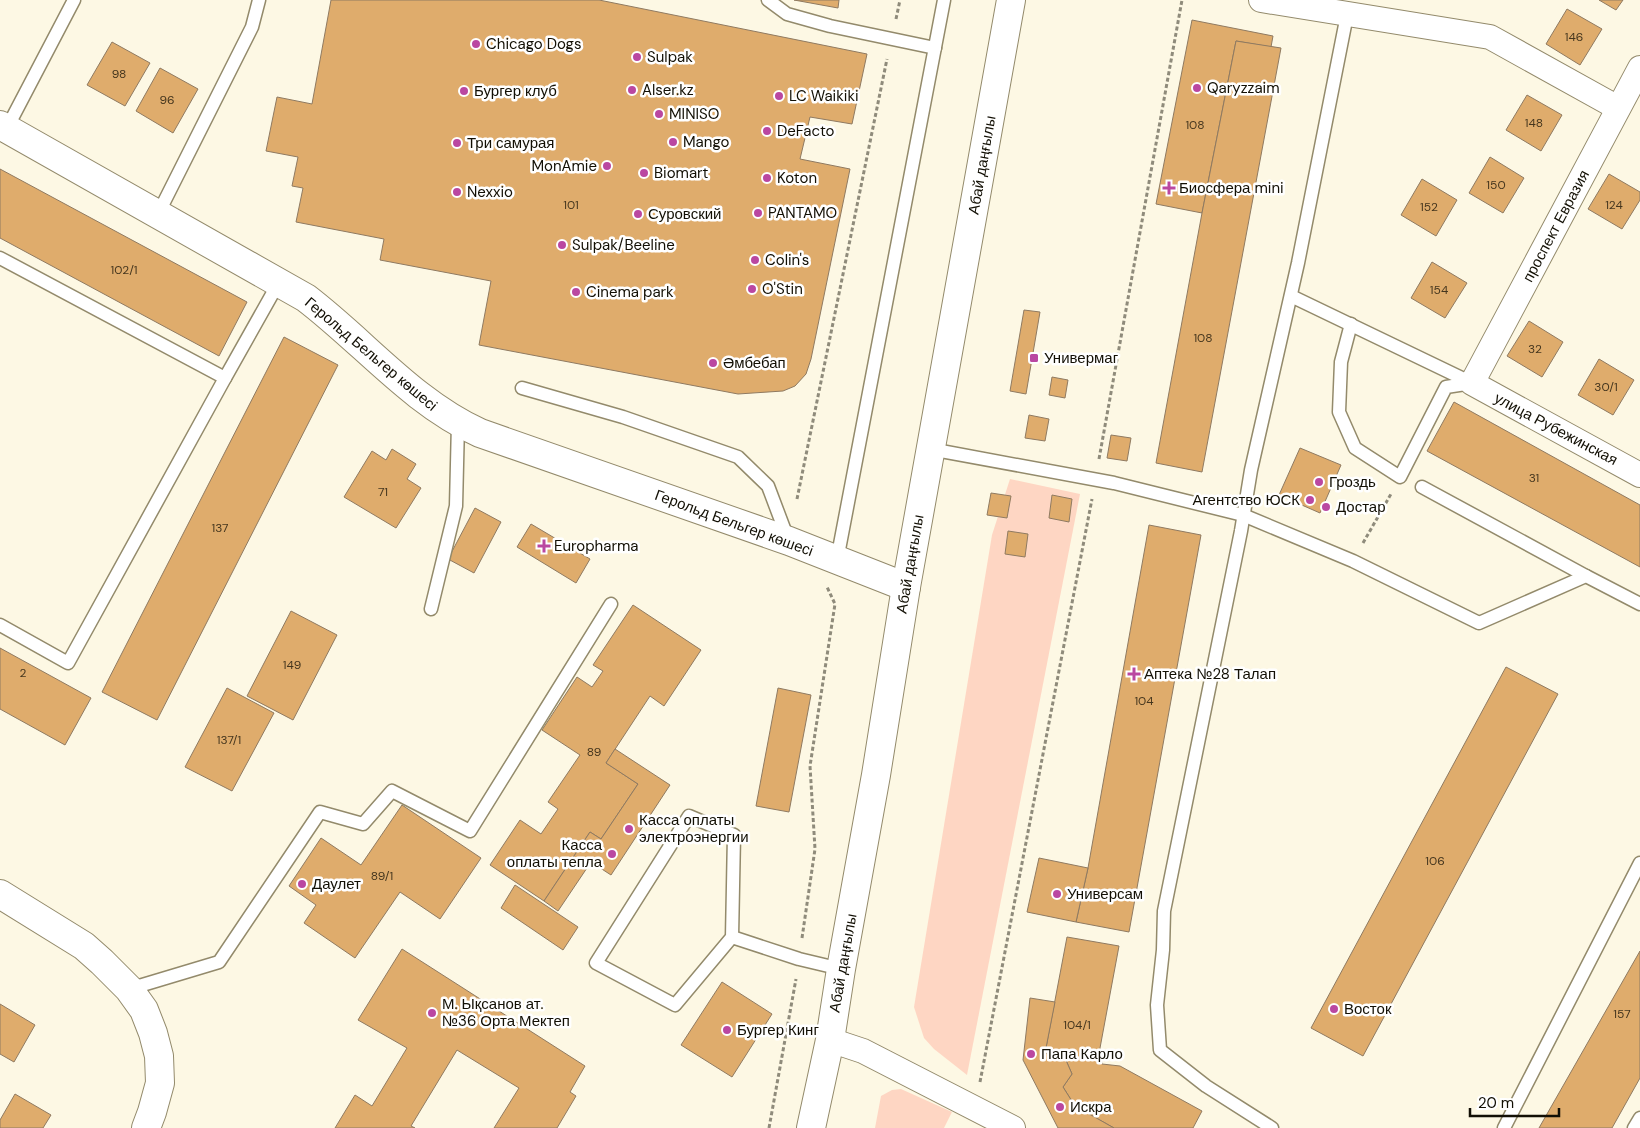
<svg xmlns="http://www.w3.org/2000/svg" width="1640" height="1128" font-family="'DM Sans',sans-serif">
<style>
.green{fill:#fed6c3}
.building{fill:#dfac6c;stroke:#8f7a61}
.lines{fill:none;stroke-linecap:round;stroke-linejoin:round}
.service-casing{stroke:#938a6b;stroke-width:15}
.minor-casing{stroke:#938a6b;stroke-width:26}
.tertiary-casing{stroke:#938a6b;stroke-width:30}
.secondary-casing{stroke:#938a6b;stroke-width:30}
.primary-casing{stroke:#938a6b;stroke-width:30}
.path{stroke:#8f8b7b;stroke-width:3;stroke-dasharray:4 2.5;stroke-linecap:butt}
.service{stroke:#fff;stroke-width:12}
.minor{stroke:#fff;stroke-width:24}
.tertiary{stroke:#fff;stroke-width:28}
.secondary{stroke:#fff;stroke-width:28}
.primary{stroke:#fff;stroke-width:28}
.poi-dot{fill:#ba47a1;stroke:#fff;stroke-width:2}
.labels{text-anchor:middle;stroke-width:5;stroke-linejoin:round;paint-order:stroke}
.number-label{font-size:12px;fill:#45361e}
.poi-label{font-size:15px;fill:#120f04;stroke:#fff;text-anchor:start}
.street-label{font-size:15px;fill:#120f04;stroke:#fff}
</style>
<rect width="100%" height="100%" fill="#fdf8e4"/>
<g class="green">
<path d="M1010,479L1080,494L967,1075L934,1049L924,1038L914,1007L992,535Z"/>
<path d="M901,1089L952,1112L944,1128H875L881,1096L892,1090Z"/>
</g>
<g class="building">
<path d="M331,0H599L867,54L852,124L810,117L800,159L850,169L811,359L806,374L795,386L783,391L738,394L479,345L491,281L380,260L384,239L296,222L303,188L292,186L298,157L266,151L277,97L312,104Z"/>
<path d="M794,0H839L838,8Z"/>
<path d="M1599,0H1623L1616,10Z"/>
<path d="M1567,9L1602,29L1580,65L1546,44Z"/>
<path d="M1192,20L1273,36L1271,47L1236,41L1202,213L1156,204Z"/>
<path d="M1236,41L1281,48L1202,472L1156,463L1202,213Z"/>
<path d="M112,42L150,63L125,106L87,85Z"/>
<path d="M160,68L198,89L173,133L136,111Z"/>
<path d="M1527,95L1562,115L1541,151L1506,130Z"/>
<path d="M1490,157L1524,178L1503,213L1469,193Z"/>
<path d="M0,169L247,302L219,356L0,238Z"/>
<path d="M1609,174L1640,192V200L1622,229L1588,209Z"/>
<path d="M1422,179L1457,200L1436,236L1401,215Z"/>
<path d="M1432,262L1467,283L1445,318L1411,298Z"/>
<path d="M1024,310L1040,312L1026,394L1010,391Z"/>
<path d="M1529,321L1563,342L1542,377L1507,356Z"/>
<path d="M284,337L338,365L157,720L102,692Z"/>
<path d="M1599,359L1634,380L1613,415L1578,395Z"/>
<path d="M1052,377L1068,380L1065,398L1049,395Z"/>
<path d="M1454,402L1640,505V567L1427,451Z"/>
<path d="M1029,415L1049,419L1045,441L1025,438Z"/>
<path d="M1111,435L1131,438L1127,461L1107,458Z"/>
<path d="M1300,448L1341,465L1320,513L1279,495Z"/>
<path d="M392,449L416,464L407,479L421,488L396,528L344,497L372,451L386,460Z"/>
<path d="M991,493L1011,496L1007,518L987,515Z"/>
<path d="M1052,495L1072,499L1069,522L1049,518Z"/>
<path d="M475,508L501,522L474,573L448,559Z"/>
<path d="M531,524L590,559L576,583L517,547Z"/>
<path d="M1149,525L1201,535L1129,932L1076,922L1088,868Z"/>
<path d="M1008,531L1028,534L1025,557L1005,554Z"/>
<path d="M633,605L701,650L664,706L650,696L606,763L638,784L601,839L590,832L544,901L490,865L520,820L541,834L558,809L548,802L580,755L542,730L577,677L592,687L603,671L593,665Z"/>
<path d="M291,611L337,635L293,720L247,696Z"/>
<path d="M0,648L91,698L65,745L0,709Z"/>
<path d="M1506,667L1558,694L1363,1056L1311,1028Z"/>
<path d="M227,688L274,713L232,791L185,767Z"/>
<path d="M778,688L811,695L789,812L756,806Z"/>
<path d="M615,749L670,785L611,875L591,862L558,911L544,901L590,832L601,839L638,784L606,763Z"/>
<path d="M402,805L481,858L440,919L400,892L355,958L304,923L316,905L289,886L321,838L361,865Z"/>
<path d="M1039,858L1088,868L1076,922L1027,912Z"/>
<path d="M515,885L578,927L563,950L501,908Z"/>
<path d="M1067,937L1119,946L1100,1048L1102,1064L1120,1066L1202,1111L1193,1128H1114L1075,1106L1063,1087L1072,1074L1065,1058L1045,1053Z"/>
<path d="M402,949L585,1066L570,1092L576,1096L557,1128H494L519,1088L457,1050L411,1126L415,1128H335L355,1095L372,1106L407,1048L358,1020Z"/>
<path d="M1640,951V1078L1612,1128H1539Z"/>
<path d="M722,982L772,1014L732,1077L681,1045Z"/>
<path d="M1030,998L1055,1002L1045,1053L1065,1058L1072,1074L1063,1087L1075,1106L1114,1128H1058L1023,1060Z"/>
<path d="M0,1004L35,1025L14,1062L0,1054Z"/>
<path d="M15,1094L51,1115L43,1128H0V1120Z"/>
</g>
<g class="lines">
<g class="service-casing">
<g id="service">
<path d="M768,0L787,14L830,26L935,48"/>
<path d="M7,128L74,0"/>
<path d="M158,214L252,27L259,0"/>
<path d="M0,258L225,378L68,663L0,625"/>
<path d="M1291,296L1472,383"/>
<path d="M1351,324L1341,362L1339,412L1355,448L1400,477L1446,387L1472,383"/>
<path d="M225,378L279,282"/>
<path d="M522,388L623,417L738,457L768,486L788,539"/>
<path d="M930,449L1114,483L1243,515L1353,561L1479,623L1586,576L1640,604"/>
<path d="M1422,487L1586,576"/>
<path d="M837,560L944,0"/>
<path d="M431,609L456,506L458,423"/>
<path d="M732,937L734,835L689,816L596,963L675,1005L732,937L799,959L841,969"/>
<path d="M129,989L219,962L320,812L363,824L392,791L470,831L611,604"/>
<path d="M1272,1128L1206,1086L1160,1050L1157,1005L1163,950L1164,911L1241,531L1251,470L1298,263L1347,15"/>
<path d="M1504,1128L1640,863"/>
<path d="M1634,1128L1640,1118"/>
</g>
</g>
<g class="minor-casing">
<g id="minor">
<path d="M1261,0L1490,37L1618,108"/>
<path d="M1640,68L1472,383L1640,475"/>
<path d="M830,1040L863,1051L1013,1128"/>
</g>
</g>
<g class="tertiary-casing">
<path id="tertiary" d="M0,125L306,298C365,343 412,402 480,433L789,541L906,587"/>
</g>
<g class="secondary-casing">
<path id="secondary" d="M0,894L84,946L102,962L129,989L144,1010L153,1033L159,1056L160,1083L152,1112L146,1128"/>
</g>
<g class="primary-casing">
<path id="primary" d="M811,1128L830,1040L841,969L876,775L906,587L1011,0"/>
</g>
<g class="path">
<path d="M896,19L900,0"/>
<path d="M1099,459L1182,0"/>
<path d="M797,499L887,59"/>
<path d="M1363,543L1391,494"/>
<path d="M802,938L815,849L810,766L835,604L827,587"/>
<path d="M980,1082L1092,499"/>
<path d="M769,1128L796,979"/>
</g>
<use href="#service" class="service"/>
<use href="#minor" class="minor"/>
<use href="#tertiary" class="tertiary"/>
<use href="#secondary" class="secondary"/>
<use href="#primary" class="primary"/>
</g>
<g class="poi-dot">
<circle cx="476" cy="44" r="5"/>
<circle cx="637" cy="57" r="5"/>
<circle cx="1197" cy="88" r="5"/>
<circle cx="632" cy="90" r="5"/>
<circle cx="464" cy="91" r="5"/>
<circle cx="779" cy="96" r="5"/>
<circle cx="659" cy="114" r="5"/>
<circle cx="767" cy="131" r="5"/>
<circle cx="673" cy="142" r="5"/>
<circle cx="457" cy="143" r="5"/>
<circle cx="607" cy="166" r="5"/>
<circle cx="644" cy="173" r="5"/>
<circle cx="767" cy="178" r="5"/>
<path d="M1166.5 180.5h5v5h5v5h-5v5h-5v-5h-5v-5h5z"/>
<circle cx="457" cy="192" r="5"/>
<circle cx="758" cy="213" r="5"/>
<circle cx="638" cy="214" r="5"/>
<circle cx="562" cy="245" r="5"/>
<circle cx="755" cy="260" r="5"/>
<circle cx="752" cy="289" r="5"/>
<circle cx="576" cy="292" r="5"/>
<rect x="1029" y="353" width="10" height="10" rx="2.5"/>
<circle cx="713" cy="363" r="5"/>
<circle cx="1319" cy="482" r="5"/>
<circle cx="1310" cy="500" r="5"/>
<circle cx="1326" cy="507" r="5"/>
<path d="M541.5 538.5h5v5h5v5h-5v5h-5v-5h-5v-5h5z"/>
<path d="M1131.5 666.5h5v5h5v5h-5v5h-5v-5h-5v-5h5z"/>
<circle cx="629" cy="829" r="5"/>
<circle cx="612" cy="854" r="5"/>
<circle cx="302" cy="884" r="5"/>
<circle cx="1057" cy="894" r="5"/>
<circle cx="1334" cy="1009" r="5"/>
<circle cx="432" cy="1013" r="5"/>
<circle cx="727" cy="1030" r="5"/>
<circle cx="1031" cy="1054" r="5"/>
<circle cx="1060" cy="1107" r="5"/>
</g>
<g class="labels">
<g class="number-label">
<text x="1574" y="41">146</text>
<text x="119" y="78">98</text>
<text x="167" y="104">96</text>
<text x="1534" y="127">148</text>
<text x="1195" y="129">108</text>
<text x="1496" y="189">150</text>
<text x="571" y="209">101</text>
<text x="1614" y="209">124</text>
<text x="1429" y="211">152</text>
<text x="124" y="274">102/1</text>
<text x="1439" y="294">154</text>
<text x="1203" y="342">108</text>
<text x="1535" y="353">32</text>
<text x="1606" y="391">30/1</text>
<text x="1534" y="482">31</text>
<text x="383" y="496">71</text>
<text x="220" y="532">137</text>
<text x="292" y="669">149</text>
<text x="23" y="677">2</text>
<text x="1144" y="705">104</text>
<text x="229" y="744">137/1</text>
<text x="594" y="756">89</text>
<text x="1435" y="865">106</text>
<text x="382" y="880">89/1</text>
<text x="1622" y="1018">157</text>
<text x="1077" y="1029">104/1</text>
</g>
<g class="poi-label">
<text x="486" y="49">Chicago Dogs</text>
<text x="647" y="62">Sulpak</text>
<text x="1207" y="93">Qaryzzaim</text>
<text x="642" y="95">Alser.kz</text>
<text x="474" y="96">Бургер клуб</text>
<text x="789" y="101">LC Waikiki</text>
<text x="669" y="119">MINISO</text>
<text x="777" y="136">DeFacto</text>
<text x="683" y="147">Mango</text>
<text x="467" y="148">Три самурая</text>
<text x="597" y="171" text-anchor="end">MonAmie</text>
<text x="654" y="178">Biomart</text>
<text x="777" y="183">Koton</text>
<text x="1179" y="193">Биосфера mini</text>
<text x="467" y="197">Nexxio</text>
<text x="768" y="218">PANTAMO</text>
<text x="648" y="219">Суровский</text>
<text x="572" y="250">Sulpak/Beeline</text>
<text x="765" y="265">Colin's</text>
<text x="762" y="294">O'Stin</text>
<text x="586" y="297">Cinema park</text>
<text x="1044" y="363">Универмаг</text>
<text x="723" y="368">Әмбебап</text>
<text x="1329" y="487">Гроздь</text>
<text x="1300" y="505" text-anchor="end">Агентство ЮСК</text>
<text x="1336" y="512">Достар</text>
<text x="554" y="551">Europharma</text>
<text x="1144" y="679">Аптека №28 Талап</text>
<text x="639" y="825">Касса оплаты<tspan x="639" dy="17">электроэнергии</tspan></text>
<text x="602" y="850" text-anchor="end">Касса<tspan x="602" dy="17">оплаты тепла</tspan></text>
<text x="312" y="889">Даулет</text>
<text x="1067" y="899">Универсам</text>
<text x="442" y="1009">М. Ықсанов ат.<tspan x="442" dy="17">№36 Орта Мектеп</tspan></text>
<text x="1344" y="1014">Восток</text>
<text x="737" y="1035">Бургер Кинг</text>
<text x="1041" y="1059">Папа Карло</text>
<text x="1070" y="1112">Искра</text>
</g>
<g class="street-label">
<text transform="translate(982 165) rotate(-80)" y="5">Абай даңғылы</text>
<text transform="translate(1556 226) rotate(-62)" y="5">проспект Евразия</text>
<text transform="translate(371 354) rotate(40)" y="5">Герольд Бельгер көшесі</text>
<text transform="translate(1556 429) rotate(28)" y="5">улица Рубежинская</text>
<text transform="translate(734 523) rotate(20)" y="5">Герольд Бельгер көшесі</text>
<text transform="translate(910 564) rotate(-80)" y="5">Абай даңғылы</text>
<text transform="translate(843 963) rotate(-80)" y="5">Абай даңғылы</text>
</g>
</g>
<path d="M1470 1108v8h89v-8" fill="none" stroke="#120f04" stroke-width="2.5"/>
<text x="1478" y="1108" font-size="15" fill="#120f04" stroke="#ffffff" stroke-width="4" paint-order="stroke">20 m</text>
</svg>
